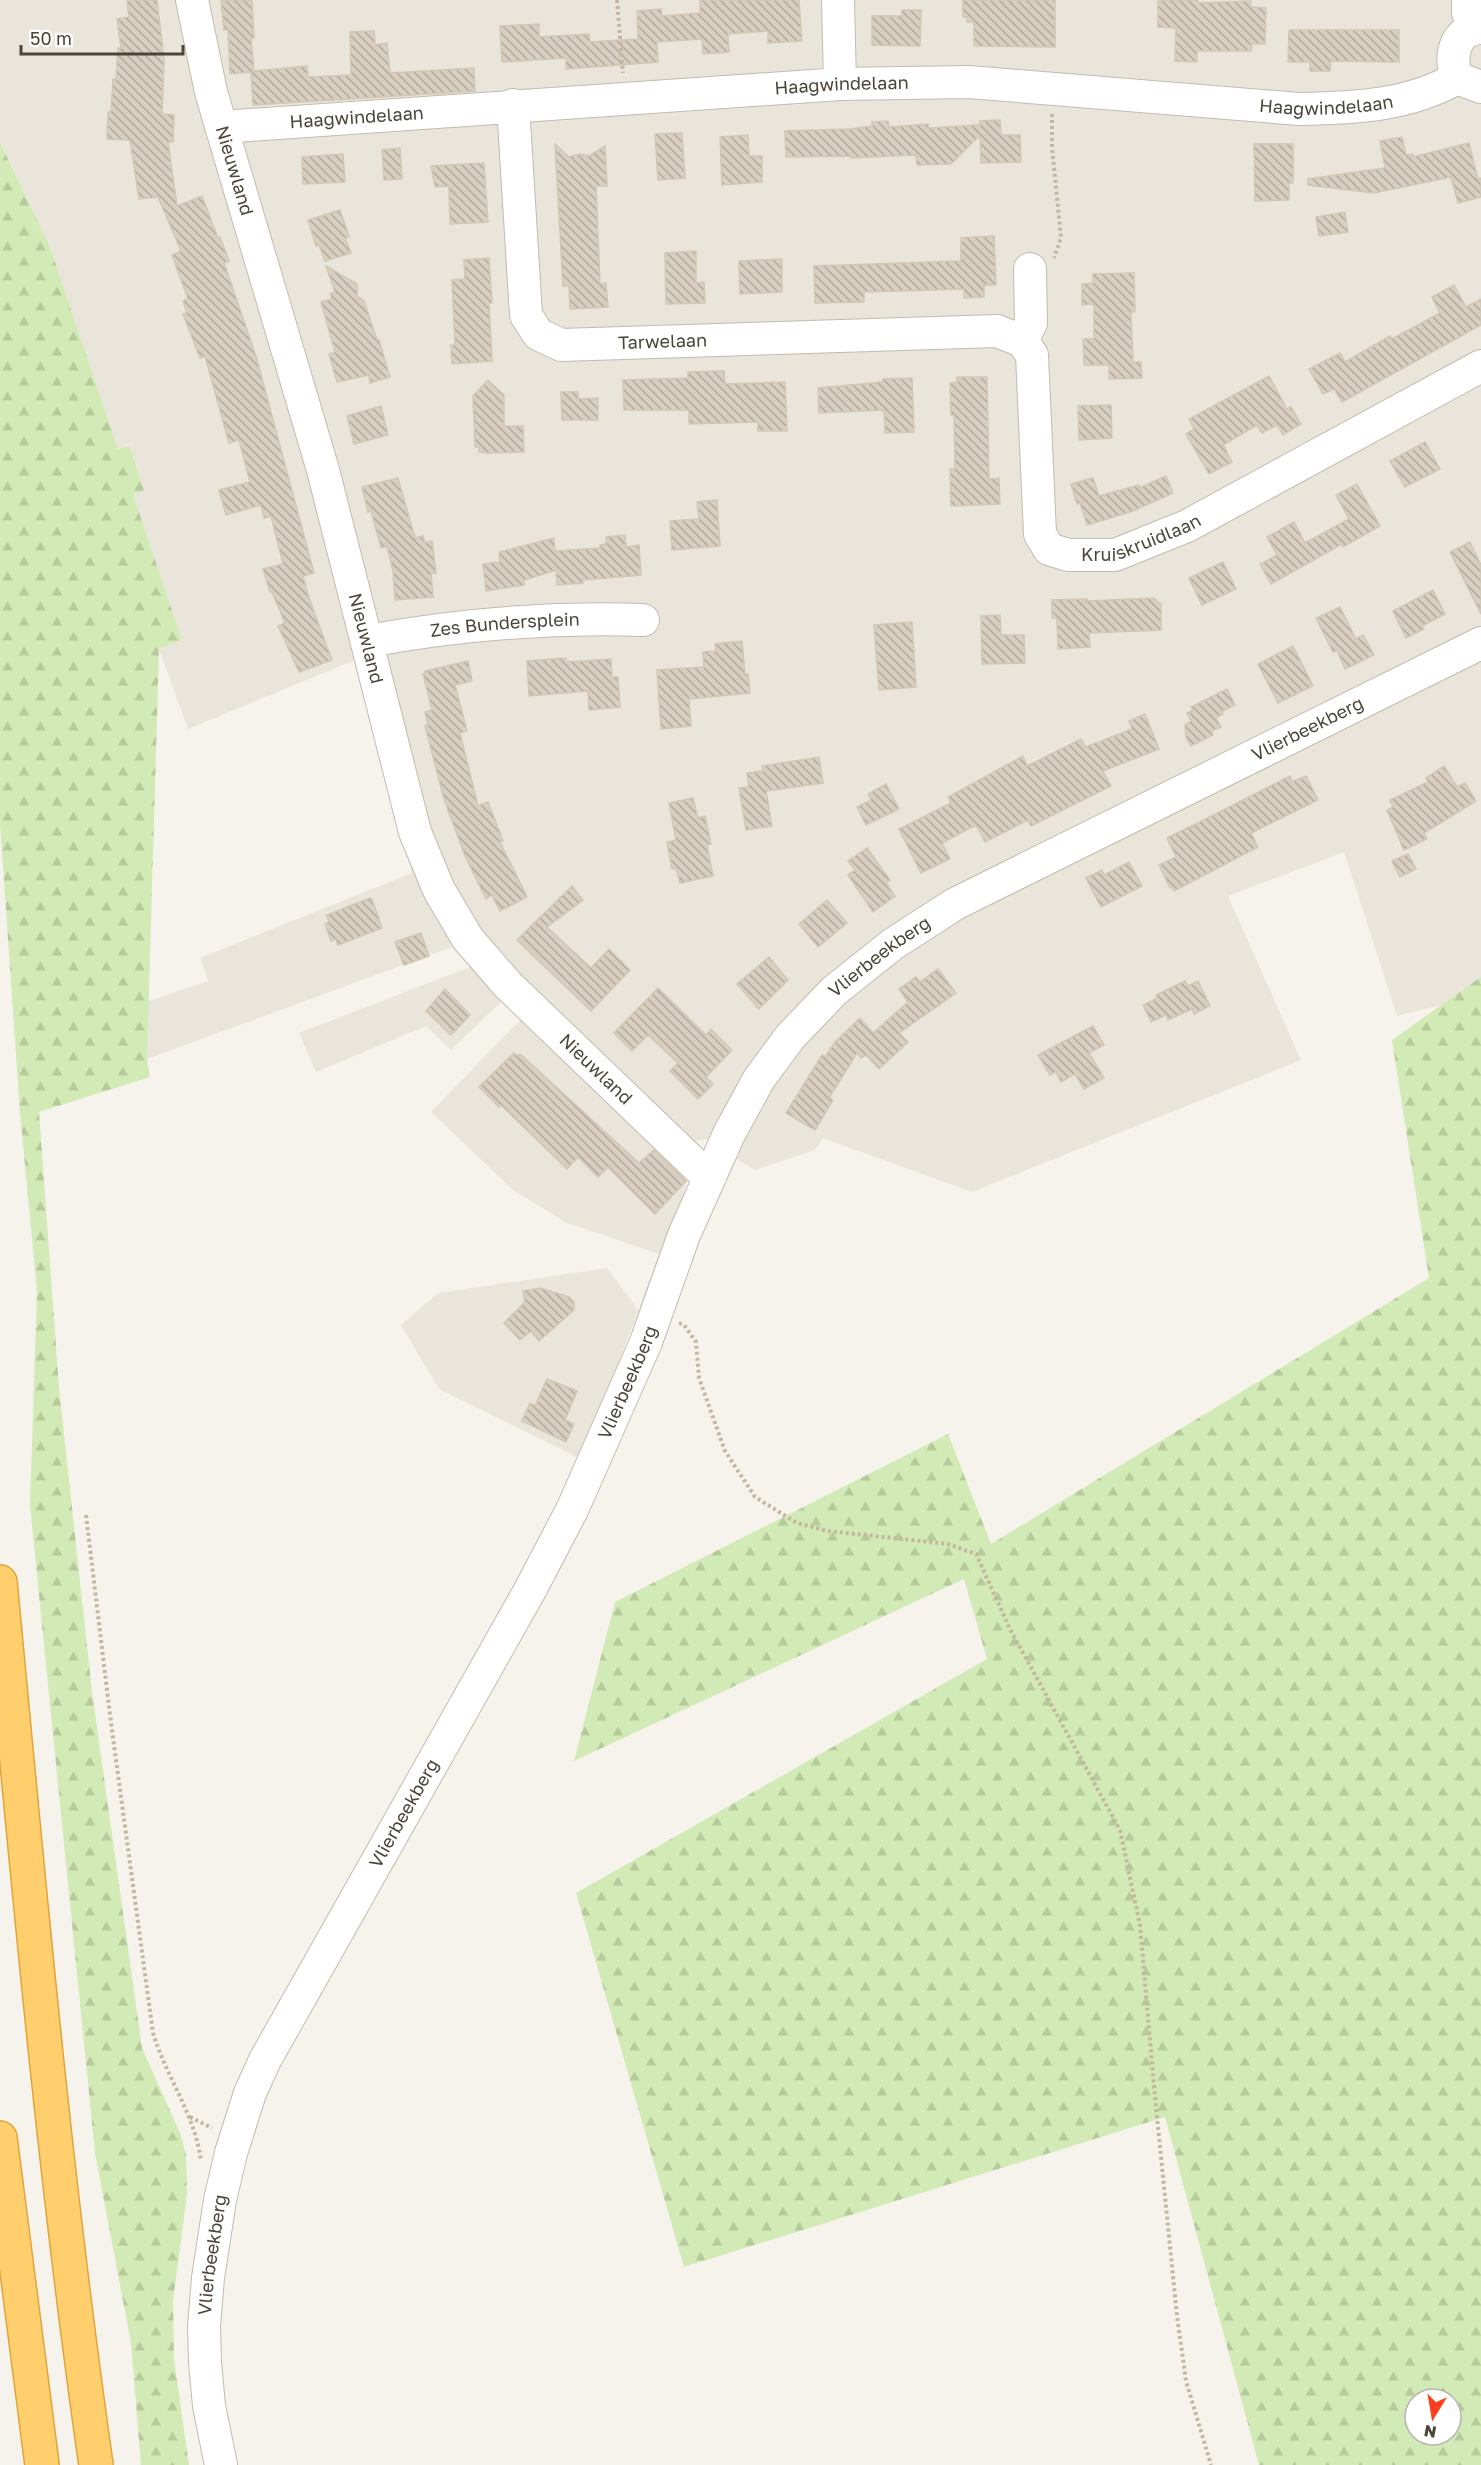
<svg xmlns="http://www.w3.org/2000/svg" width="1481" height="2465" font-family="'Golos Text',sans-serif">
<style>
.residential{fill:#eae5da}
.forest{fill:url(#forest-firs);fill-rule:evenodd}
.building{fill:url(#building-back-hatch);stroke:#d3c7b4;stroke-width:1.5}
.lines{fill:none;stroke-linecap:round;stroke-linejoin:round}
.minor-casing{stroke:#c2bbae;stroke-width:34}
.highway-casing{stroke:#e0a43c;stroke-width:36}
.path{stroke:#c4b79f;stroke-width:4;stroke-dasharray:3 3;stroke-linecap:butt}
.minor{stroke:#fff;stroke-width:32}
.highway{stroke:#ffcf6e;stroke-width:33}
.labels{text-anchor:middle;stroke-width:4.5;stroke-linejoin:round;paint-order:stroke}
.street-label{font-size:18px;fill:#4b4439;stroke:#fff}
</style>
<defs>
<pattern id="forest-firs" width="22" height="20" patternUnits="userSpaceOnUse" patternTransform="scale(1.5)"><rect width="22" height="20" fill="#d2eab5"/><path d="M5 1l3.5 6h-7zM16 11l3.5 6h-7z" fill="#b6ca9c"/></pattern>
<pattern id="building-back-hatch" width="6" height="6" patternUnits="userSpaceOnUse" patternTransform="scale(1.5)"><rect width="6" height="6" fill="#d8cfc1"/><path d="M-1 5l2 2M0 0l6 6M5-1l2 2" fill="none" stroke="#b1aa9e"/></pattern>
</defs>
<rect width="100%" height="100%" fill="#f6f3ec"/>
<path class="residential" d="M0,0H1481V995L1397,1016L1344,852L1228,896L1301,1060L972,1192L823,1138L815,1150L755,1170L736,1159L744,1143L713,1129L708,1139L693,1141L680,1171L687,1179L682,1200L610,1383L577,1457L439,1389L401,1325L438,1293L607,1268L638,1310L659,1254L567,1223L513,1190L431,1112L521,1019L502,1001L451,1050L426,1026L316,1072L299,1033L470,967L455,946L147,1059L131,1007L208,981L200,958L412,873L355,660L188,729L159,649L182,640L133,494L144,491L130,446L118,449L50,247L0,141Z"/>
<g class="forest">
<path d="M0,133V142L50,247L118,449L130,446L144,491L133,494L182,640L159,649L147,1059L150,1077L39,1112L59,1388L92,1692L142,2048L180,2133L186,2155L187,2194L173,2301L174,2359L189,2465H141L131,2343L95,2153L30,1505L37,1291L20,1113L0,823Z"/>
<path d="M1481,977V2465H1259L1165,2117L684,2267L576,1893L987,1659L964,1579L574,1761L615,1602L948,1434L991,1544L1429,1278L1392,1040ZM1415,2399H1451V2435H1415Z"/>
</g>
<g class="building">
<path d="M127,0H157L164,60L162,114L174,115L173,142H168L177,206L202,196L218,238L220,237L229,261L224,263L256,356L314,573L303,576L309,598L332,660L299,672L278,626L285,623L272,592H270L263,569L283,564L271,516L264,518L261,505L226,515L219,490L250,482L239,440L229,443L205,356L200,358L183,314L187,313L183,301L188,299L172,255L181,251L158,197L139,199L130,140L107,139L108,112H111L113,79L116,80L118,48H121L117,19L129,17Z"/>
<path d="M221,0H252L254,38H251L254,71L307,66L308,77L351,75L350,32L374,31L375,45L387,43L390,73L474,68L475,91L253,105L251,72L230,74L228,29L224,30Z"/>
<path d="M700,0H799L802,41L768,43V31L728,34L729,52L703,54L702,39L657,42L658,62L566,69V58L502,62L500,26L539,24V37L589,34L590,42L638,39L637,11L661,9L662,16L700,13Z"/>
<path d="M963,0H1055V47L974,46V22H967V17H963Z"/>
<path d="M1158,0H1198V3L1251,1V7L1266,8L1265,44H1252L1251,51H1197V62L1175,61L1176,28L1158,27Z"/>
<path d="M902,10H921L920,46L872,45V16H902Z"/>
<path d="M1289,30H1399V62L1331,61L1330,71H1310V62H1288Z"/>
<path d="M1000,120L1001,135H1020L1021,162L981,163L980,135L951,164L917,165L916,155L851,158V156L786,157L785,131L850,129L872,126V122L888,121L889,127L928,124L929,128L980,125V121Z"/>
<path d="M682,133L685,178L658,180L655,134Z"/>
<path d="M748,135L749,156H762V182L722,185L720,137Z"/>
<path d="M1402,137L1406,155L1413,154V157L1469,143L1478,179L1481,178V197L1458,203L1451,177L1374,193L1308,185V179L1385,168L1380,141Z"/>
<path d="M555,144L569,157L580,154L589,156L605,146L607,186H596L600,284L606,283L608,307L570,309L569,286H563Z"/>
<path d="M1254,144H1293V183H1289V200L1255,201Z"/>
<path d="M400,148L402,179L384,180L382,150Z"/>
<path d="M343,154L345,182L303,184L302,157Z"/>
<path d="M484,163L488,222L450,224L449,186L435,187L431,166Z"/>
<path d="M340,210L349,237L345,238L351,253L325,261L319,245L316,246L308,220Z"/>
<path d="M1345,212L1348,232L1319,236L1316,217Z"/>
<path d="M994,236L996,285H984V297L964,298V289L864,292V302L815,303L814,266L961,261V238Z"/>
<path d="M696,251V283L704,282L705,303L666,304L665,253Z"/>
<path d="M489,258L492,303H489L492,361L452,364L451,345H455L452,280L465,279L464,260Z"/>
<path d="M782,259V292L740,294L739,261Z"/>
<path d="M326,266L357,284V296L364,301L377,340H379L390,377L370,383L369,375L337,382L329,354L335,352L321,302L332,299L330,294L335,292Z"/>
<path d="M1134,273L1135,312H1131L1133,362H1141L1142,378L1109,379V365H1084L1083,339H1094V304L1082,305V284L1093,283V274Z"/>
<path d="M1454,285L1466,307L1481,299V325L1342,402L1334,389L1323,394L1309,369L1340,353L1345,362L1390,336L1392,339L1440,313L1432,297Z"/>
<path d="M724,371L725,384L785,382L787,431H758V422L689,424V410H624L623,380L688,378V372Z"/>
<path d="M1269,376L1287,409L1291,407L1301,424L1283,435L1277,425L1262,433L1257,425L1223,445L1232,462L1209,474L1186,434L1194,429L1189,419Z"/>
<path d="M957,377H987L989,479L999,478L1000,504L951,506L950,469H955L954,415H951L950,383L957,382Z"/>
<path d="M912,378L914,432L885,433L884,410L819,413L818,388L883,382V379Z"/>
<path d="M488,380L504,395V426H523L524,452L488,453L479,452V447H475L473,396Z"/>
<path d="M561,392H578V399L598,398V420H562Z"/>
<path d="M1111,405L1112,438L1079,440L1078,406Z"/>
<path d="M381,406L388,435L354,444L347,416Z"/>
<path d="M1425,442L1440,469L1405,487L1390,461Z"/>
<path d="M1166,476L1173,493L1133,511L1087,525L1080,503L1077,504L1071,484L1093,478L1099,496L1139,485V488Z"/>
<path d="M398,478L415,538L423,536L425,543L432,541L436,573H431L433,597L395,600L393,571L387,546L381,548L371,511L368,512L362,487Z"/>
<path d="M1357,484L1380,526L1343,547L1342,544L1271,584L1260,564L1277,555L1267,537L1294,522L1305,543L1349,519L1336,495Z"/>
<path d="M717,500L720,546L672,550L670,521L699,519L697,502Z"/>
<path d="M625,535L626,547L639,545L641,575L582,580L583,583L557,585L556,570L524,580V585L486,591L483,564L500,562L499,552L554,538L555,551L600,548V545L606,544V537Z"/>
<path d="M1470,542L1481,565V614L1450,552Z"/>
<path d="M1223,562L1236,589L1202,605L1189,578Z"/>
<path d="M1433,590L1445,614L1422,626L1424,629L1406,638L1393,611Z"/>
<path d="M1154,598L1161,604V630L1089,633L1090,647L1058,649L1057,618H1052V600L1087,599V601Z"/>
<path d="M1340,607L1356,639L1363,635L1374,655L1345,669L1337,650L1333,652L1316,618Z"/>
<path d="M1000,615L1001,635H1024L1025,663L982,664L981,616Z"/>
<path d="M912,622L916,687L879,690L874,625Z"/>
<path d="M742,641L745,674H748L750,693L689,699L691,726L661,729L657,670L704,667L703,652L716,651L715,644Z"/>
<path d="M1293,646L1313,686L1278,703L1258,664Z"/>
<path d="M566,658V662L611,659L612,677H618L620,707L589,710L588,691L529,696L527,661Z"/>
<path d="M468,661L472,681L455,685L467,731L460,733L478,806L488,802L503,841L500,842L527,897L500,911L492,895L486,899L465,856L444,799L425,726L428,725L425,712L432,710L423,674H425V671Z"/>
<path d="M1227,689L1235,705L1221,712L1223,714L1216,718L1221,727L1211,731L1213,735L1191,746L1186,737L1185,725L1191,721L1187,713L1193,710L1191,707Z"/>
<path d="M1145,714L1159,749L1103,771L1111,786L1031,826L1028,820L985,842L976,825L942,843L950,859L921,873L899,829L951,803L948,797L1023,756L1027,766L1081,739L1086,747L1132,729L1129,721Z"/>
<path d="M819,757L823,783L766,791L772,826L746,830L739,788L749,787L747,773L763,771L762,766Z"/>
<path d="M1444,766L1457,787L1465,783L1476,801L1424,833L1427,839L1404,850L1387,810L1393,807L1390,800L1428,782L1426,778Z"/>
<path d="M1290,776L1292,782L1306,776L1318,800L1251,833L1258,847L1174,891L1172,887L1170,888L1159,865L1176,857L1167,838L1191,826L1192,830V826Z"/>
<path d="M886,784L899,809L866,825L857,807L871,800L868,794Z"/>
<path d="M693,798L698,818L705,816L711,844L707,845L713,876L680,883L676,868L672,869L667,842L676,840L669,803Z"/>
<path d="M867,848L890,880L886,883L895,896L873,912L848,875L855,870L848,861Z"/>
<path d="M1408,854L1416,869L1400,877L1392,861Z"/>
<path d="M1129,862L1142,886L1101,907L1086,878L1102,870L1104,875Z"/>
<path d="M572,886L583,900L547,927L591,968L609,949L630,970L591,1011L517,940Z"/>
<path d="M370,898L372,899L382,928L338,945L336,939L331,941L325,924L329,922L327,915Z"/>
<path d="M827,900L847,923L818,947L799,924Z"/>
<path d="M421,933L429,956L404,965L395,942Z"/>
<path d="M769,957L788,980L759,1009L737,984Z"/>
<path d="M938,969L956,993L899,1033L908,1042L879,1069L866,1055L861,1058L857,1053L829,1098L833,1100L815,1130L786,1113L822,1055L825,1057L835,1042L860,1018L873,1033L908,1002L899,989L916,977L920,982Z"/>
<path d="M1185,981L1188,986L1198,981L1210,1006L1194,1014L1192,1009L1168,1020L1166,1015L1151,1022L1143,1005L1158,998L1156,995Z"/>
<path d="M658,988L706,1035L711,1029L732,1050L706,1077L713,1084L698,1099L670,1071L678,1063L648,1035L632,1051L614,1033Z"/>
<path d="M445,989L470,1015L451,1035L426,1011Z"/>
<path d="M1093,1026L1104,1045L1089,1053L1104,1078L1084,1089L1075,1074L1061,1082L1056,1072L1050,1075L1038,1055Z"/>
<path d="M514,1053L517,1056L520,1054L639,1163L654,1150L686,1181L655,1214L608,1167L598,1177L578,1157L567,1169L501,1105L499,1107L479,1087Z"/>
<path d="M540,1288L569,1297L574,1302V1310L539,1341L531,1331L520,1340L504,1323L525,1302L523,1291Z"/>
<path d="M547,1379L577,1391L565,1420L574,1424L566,1442L522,1421L530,1403L535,1406Z"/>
</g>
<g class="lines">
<g class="minor-casing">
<g id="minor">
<path id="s1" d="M192,0L211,92L323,470L415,832L439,890L468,939L508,985L709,1178"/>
<path d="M838,0L840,84"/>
<path d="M1468,0V13L1475,28"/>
<path d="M1481,28C1454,29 1449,57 1457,78L1481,87"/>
<path id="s2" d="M513,105L526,315L538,334L561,345L997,331L1022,341"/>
<path id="s3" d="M221,127L840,84L969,82L1299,109C1353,108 1409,106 1457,78"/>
<path id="s4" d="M1030,269L1031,323L1022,341L1032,355L1040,534L1049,549L1068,555H1115L1187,526L1481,366"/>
<path id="s5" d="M368,641C460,624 550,617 643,620"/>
<path id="s6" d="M221,2465L209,2406L205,2362L204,2326L208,2278L220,2200L231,2153L250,2093L265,2060L529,1592L572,1510L646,1342L684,1235L729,1134L759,1079L790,1037L834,991L893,944L955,904L1481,643"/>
</g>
</g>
<g class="highway-casing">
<g id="highway">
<path d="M0,1582C28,1877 54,2172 96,2465"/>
<path d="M0,2138L42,2465"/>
</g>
</g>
<g class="path">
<path d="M617,0L623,73"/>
<path d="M1052,114V147L1061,238L1054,258"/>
<path d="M679,1323L684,1325L696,1342L699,1378L725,1451L755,1497L797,1523L828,1531L948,1544L976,1554L1010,1629L1120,1830L1140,1925L1154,2087L1177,2316L1186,2381L1211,2465"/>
<path d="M86,1515L111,1723L153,2033C166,2077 195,2114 201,2161"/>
<path d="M190,2117L212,2128"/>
</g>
<use href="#minor" class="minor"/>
<use href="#highway" class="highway"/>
</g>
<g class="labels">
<g class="street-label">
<text dy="6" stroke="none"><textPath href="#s3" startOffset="622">Haagwindelaan</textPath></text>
<text dy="6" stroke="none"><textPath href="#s3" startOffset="1108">Haagwindelaan</textPath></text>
<text dy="6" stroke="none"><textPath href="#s3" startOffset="136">Haagwindelaan</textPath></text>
<text dy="6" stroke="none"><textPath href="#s1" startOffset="176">Nieuwland</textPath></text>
<text dy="6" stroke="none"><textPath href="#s2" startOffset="360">Tarwelaan</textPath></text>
<text dy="6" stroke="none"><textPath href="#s4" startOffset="384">Kruiskruidlaan</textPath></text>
<text dy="6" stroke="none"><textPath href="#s5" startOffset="138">Zes Bundersplein</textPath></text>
<text dy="6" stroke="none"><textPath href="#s1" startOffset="662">Nieuwland</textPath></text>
<text dy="6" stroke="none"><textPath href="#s6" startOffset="2174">Vlierbeekberg</textPath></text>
<text dy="6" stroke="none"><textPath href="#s6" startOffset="1688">Vlierbeekberg</textPath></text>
<text dy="6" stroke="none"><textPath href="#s1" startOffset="1164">Nieuwland</textPath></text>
<text dy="6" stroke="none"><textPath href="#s6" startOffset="1184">Vlierbeekberg</textPath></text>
<text dy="6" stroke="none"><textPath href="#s6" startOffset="698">Vlierbeekberg</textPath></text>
<text dy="6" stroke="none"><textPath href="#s6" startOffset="212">Vlierbeekberg</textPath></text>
</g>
</g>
<g transform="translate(1433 2417) rotate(191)"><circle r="28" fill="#ffffff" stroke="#b7b4b0" stroke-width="1.5"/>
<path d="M0-4.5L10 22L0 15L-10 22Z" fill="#fc3f1d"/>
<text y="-9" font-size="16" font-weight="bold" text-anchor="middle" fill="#4b4439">N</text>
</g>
<path d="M21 45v9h162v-9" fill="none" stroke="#4b4439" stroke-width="3"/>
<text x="30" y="45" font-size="18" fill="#4b4439" stroke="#ffffff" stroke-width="4.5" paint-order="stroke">50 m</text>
</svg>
